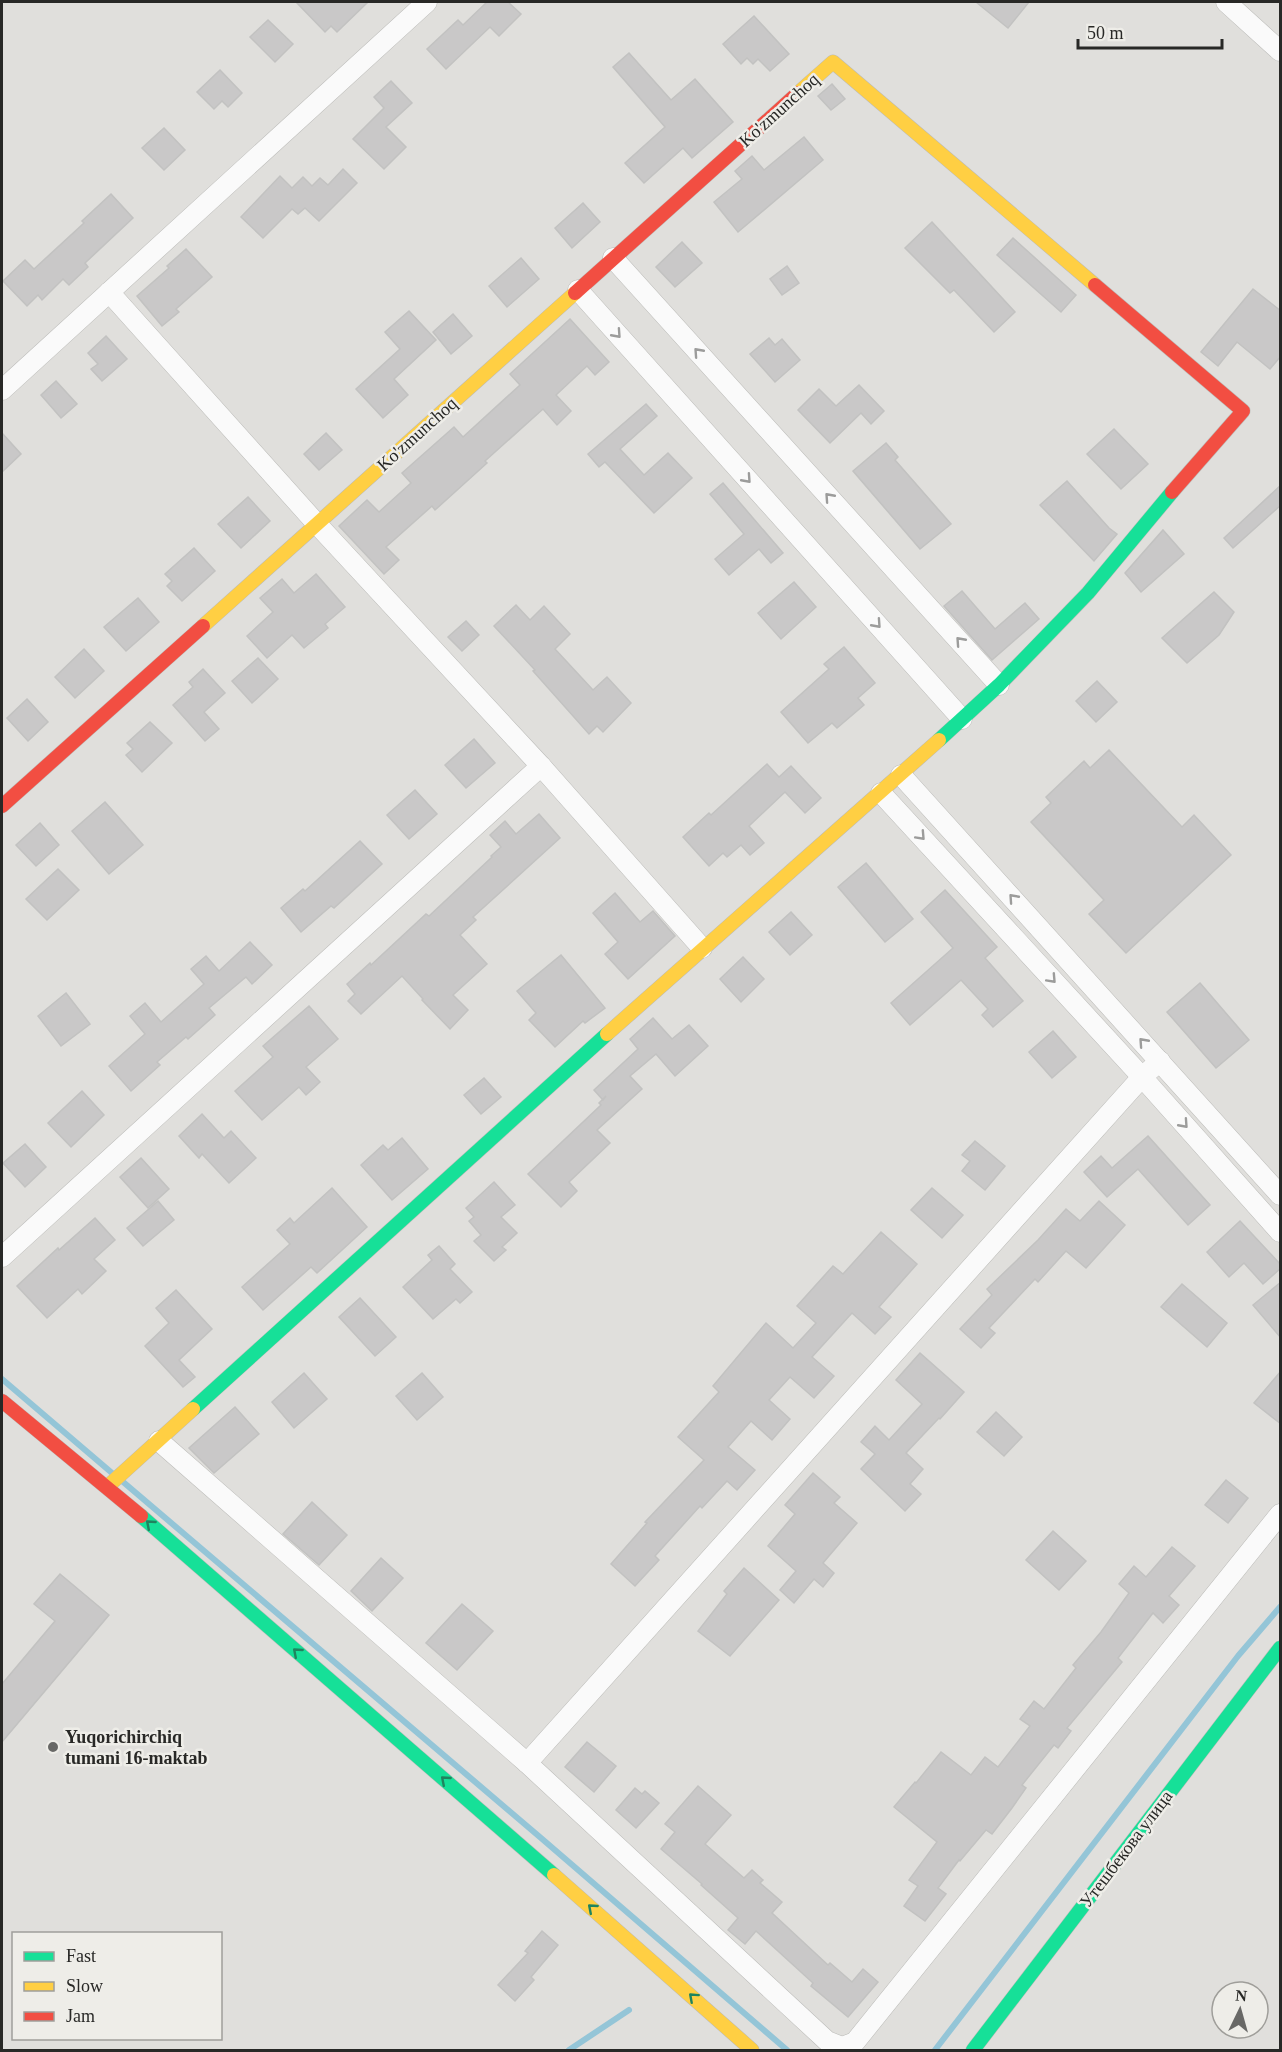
<svg xmlns="http://www.w3.org/2000/svg" width="1282" height="2052" font-family="Georgia,serif">
<style>
.lines{fill:none;stroke-linecap:round;stroke-linejoin:round}
.stream{stroke:#94c5d7;stroke-width:6}
.building{fill:#c9c8c8;stroke:#c2c2c1;stroke-width:1.5}
.street-casing{stroke:#bbbbb8;stroke-width:21}
.fast-casing{stroke:#bbbbb8;stroke-width:15}
.slow-casing{stroke:#bbbbb8;stroke-width:15}
.jam-casing{stroke:#bbbbb8;stroke-width:15}
.street{stroke:#fafafa;stroke-width:20}
.fast{stroke:#16e098;stroke-width:14}
.slow{stroke:#ffcf43;stroke-width:14}
.jam{stroke:#f24e42;stroke-width:14}
.oneway{stroke:#9c9c9b}
.oneway2{stroke:#1f845f}
.poi-dot{fill:#686866;stroke:#eeede8;stroke-width:2}
.labels{text-anchor:middle;stroke-width:5;stroke-linejoin:round;paint-order:stroke}
.street-label{font-size:18px;fill:#282826;stroke:#eeede8}
.poi-label{font-size:18px;font-weight:bold;fill:#282826;stroke:#eeede8;text-anchor:start}
</style>
<rect width="100%" height="100%" fill="#e0dfdc"/>
<g class="lines">
<g class="stream">
<path d="M2,1379L112,1473"/>
<path d="M122,1481L541,1838L787,2050"/>
<path d="M569,2050L629,2010"/>
<path d="M935,2050L1238,1656L1280,1607"/>
</g>
</g>
<g class="building">
<path d="M296,2H368L337,32L331,26L325,32Z"/>
<path d="M487,2H508L521,14L499,36L490,27L446,69L427,49L458,20L463,25Z"/>
<path d="M976,2H1029L1008,28Z"/>
<path d="M754,16L789,54L770,71L758,59L753,64L747,58L741,64L723,44Z"/>
<path d="M268,20L293,44L275,62L250,37Z"/>
<path d="M629,53L671,100L695,79L733,122L692,158L683,148L644,183L625,163L665,127L613,67Z"/>
<path d="M220,70L242,93L228,107L222,101L214,109L197,92Z"/>
<path d="M391,81L412,103L386,127L406,147L384,169L353,139L384,108L374,97Z"/>
<path d="M832,84L845,99L831,110L818,96Z"/>
<path d="M164,128L185,150L164,170L142,148Z"/>
<path d="M804,137L823,160L738,232L714,202L742,179L735,171L752,156L764,170Z"/>
<path d="M343,169L357,183L319,221L305,208L298,214L292,209L263,238L241,217L280,176L292,188L303,177L312,186L320,178L328,185Z"/>
<path d="M111,194L133,218L85,263L88,267L69,285L63,279L42,300L38,295L27,306L3,281L25,260L34,269L84,223L82,221Z"/>
<path d="M583,203L600,222L572,248L555,228Z"/>
<path d="M932,222L1015,312L994,332L954,290L950,293L905,248Z"/>
<path d="M1013,238L1076,295L1061,312L997,255Z"/>
<path d="M682,242L702,263L675,287L656,267Z"/>
<path d="M186,249L212,277L176,309L179,312L162,326L137,296L169,268L167,266Z"/>
<path d="M521,258L539,279L507,307L489,286Z"/>
<path d="M787,266L799,283L782,295L770,279Z"/>
<path d="M1253,289L1281,311V356L1270,369L1237,342L1218,366L1201,352Z"/>
<path d="M409,311L436,340L394,379L408,395L383,418L356,389L400,349L385,332Z"/>
<path d="M453,314L472,336L451,354L433,332Z"/>
<path d="M570,319L609,362L595,375L587,366L556,395L571,411L557,425L543,409L485,461L487,463L435,510L432,506L386,547L399,560L384,574L339,526L367,500L379,512L411,483L402,473L454,427L463,437L520,385L510,374Z"/>
<path d="M106,336L127,359L102,381L91,369L98,364L88,353Z"/>
<path d="M769,338L775,345L782,339L800,360L775,382L750,354Z"/>
<path d="M56,381L77,404L61,418L41,395Z"/>
<path d="M859,385L884,411L871,424L861,413L830,443L798,410L819,389L836,406Z"/>
<path d="M646,404L657,416L620,449L644,475L668,453L692,478L654,513L605,462L599,467L588,454Z"/>
<path d="M1114,429L1148,464L1121,489L1087,454Z"/>
<path d="M2,433L21,454L2,472Z"/>
<path d="M326,433L342,450L319,470L304,454Z"/>
<path d="M886,443L898,457L895,460L951,524L920,549L853,471Z"/>
<path d="M1067,481L1109,528L1117,534L1094,561L1040,505Z"/>
<path d="M723,483L783,553L771,563L759,549L729,575L715,559L744,534L710,494Z"/>
<path d="M1281,485V505L1233,548L1224,538Z"/>
<path d="M248,497L270,521L241,548L218,524Z"/>
<path d="M1163,530L1184,554L1141,592L1125,573Z"/>
<path d="M194,548L215,571L182,601L167,586L172,581L165,574Z"/>
<path d="M316,574L345,607L325,624L328,628L304,648L292,635L267,658L247,636L273,612L260,598L282,579L294,593Z"/>
<path d="M794,582L816,607L781,639L758,613Z"/>
<path d="M962,591L995,629L1025,603L1039,619L992,660L944,606Z"/>
<path d="M1214,592L1234,612L1219,635L1187,663L1162,638Z"/>
<path d="M138,598L159,622L126,651L104,627Z"/>
<path d="M516,605L530,620L544,606L570,634L555,649L593,690L607,677L631,703L603,732L597,726L589,734L533,671L535,670L494,626Z"/>
<path d="M466,621L479,635L462,651L448,637Z"/>
<path d="M844,647L875,683L858,698L864,705L837,728L832,723L808,743L781,712L829,669L824,664Z"/>
<path d="M84,649L104,671L75,698L55,677Z"/>
<path d="M258,658L278,679L252,703L232,681Z"/>
<path d="M203,669L225,693L204,712L219,729L205,741L173,705L193,687L189,682Z"/>
<path d="M1097,681L1117,702L1096,722L1076,701Z"/>
<path d="M27,699L48,722L28,741L7,718Z"/>
<path d="M150,722L172,743L142,772L126,755L133,749L127,743Z"/>
<path d="M474,739L495,763L466,788L445,765Z"/>
<path d="M1109,750L1182,827L1194,815L1231,855L1126,953L1089,914L1104,900L1031,822L1051,803L1046,797L1084,761L1090,768Z"/>
<path d="M767,764L779,777L791,766L821,798L805,813L785,792L749,826L764,843L750,855L741,845L727,857L723,853L709,866L683,837L709,813L711,815Z"/>
<path d="M415,790L437,814L409,839L387,815Z"/>
<path d="M105,802L143,845L109,874L72,831Z"/>
<path d="M539,814L560,838L473,917L476,920L460,935L487,964L453,995L468,1010L450,1029L422,1000L423,999L402,976L361,1014L348,1001L355,994L347,984L370,963L371,965L426,914L429,916L492,857L491,856L501,847L490,835L505,821L516,834Z"/>
<path d="M40,823L59,845L36,866L16,845Z"/>
<path d="M360,841L382,864L334,908L331,906L301,932L281,908L303,889L305,891Z"/>
<path d="M866,863L913,919L885,942L838,887Z"/>
<path d="M58,869L79,890L47,920L26,899Z"/>
<path d="M945,890L997,947L985,958L1023,1001L993,1027L982,1015L988,1009L961,980L910,1025L891,1003L953,948L921,912Z"/>
<path d="M615,893L640,922L653,911L675,936L628,979L605,954L618,942L593,913Z"/>
<path d="M791,912L812,935L790,955L769,932Z"/>
<path d="M250,942L272,965L252,984L246,977L209,1008L215,1015L188,1039L186,1037L157,1062L160,1065L131,1091L109,1066L145,1034L130,1016L145,1003L161,1022L204,984L191,969L206,956L219,971Z"/>
<path d="M561,955L605,1008L585,1023L583,1021L555,1047L529,1020L536,1013L517,991Z"/>
<path d="M743,957L764,979L741,1002L720,979Z"/>
<path d="M1200,983L1249,1040L1216,1068L1167,1012Z"/>
<path d="M66,993L90,1024L61,1046L38,1016Z"/>
<path d="M309,1006L338,1039L306,1067L320,1082L306,1095L299,1087L262,1120L235,1091L273,1057L263,1046Z"/>
<path d="M653,1018L672,1039L689,1025L708,1046L675,1076L656,1054L630,1076L642,1089L597,1130L610,1143L569,1182L577,1191L561,1207L528,1174L601,1105L599,1103L606,1096L603,1100L594,1090L638,1049L630,1039Z"/>
<path d="M1053,1031L1076,1057L1052,1078L1029,1052Z"/>
<path d="M484,1078L501,1097L481,1114L464,1095Z"/>
<path d="M82,1091L104,1115L71,1147L48,1123Z"/>
<path d="M202,1114L224,1138L231,1131L256,1158L229,1183L202,1154L199,1158L179,1136Z"/>
<path d="M1148,1136L1210,1205L1188,1225L1138,1169L1107,1197L1084,1172L1101,1156L1112,1168Z"/>
<path d="M402,1138L428,1169L392,1200L361,1165L383,1145L388,1150Z"/>
<path d="M975,1141L1005,1166L985,1190L962,1171L970,1161L962,1155Z"/>
<path d="M25,1144L46,1167L25,1187L3,1163Z"/>
<path d="M141,1158L169,1189L148,1208L120,1177Z"/>
<path d="M494,1182L515,1205L501,1217L517,1233L502,1247L506,1250L494,1261L474,1241L481,1235L469,1221L474,1217L466,1208Z"/>
<path d="M332,1188L367,1227L317,1273L311,1267L263,1310L242,1287L290,1244L277,1230L290,1218L294,1223Z"/>
<path d="M932,1188L963,1215L942,1238L911,1210Z"/>
<path d="M158,1201L174,1220L143,1246L127,1228Z"/>
<path d="M1099,1201L1125,1225L1086,1268L1066,1251L1038,1282L1035,1279L989,1328L995,1333L981,1348L960,1329L992,1295L987,1289L1038,1240L1066,1209L1080,1221Z"/>
<path d="M95,1218L115,1240L94,1259L106,1271L82,1294L78,1289L47,1318L17,1286L58,1248L59,1250Z"/>
<path d="M1240,1221L1281,1265V1268L1263,1284L1244,1263L1229,1277L1207,1252Z"/>
<path d="M881,1232L917,1264L879,1307L891,1317L875,1334L852,1313L812,1357L834,1376L814,1398L790,1377L769,1400L790,1419L772,1440L751,1421L728,1447L755,1470L737,1490L727,1481L702,1508L700,1506L655,1556L659,1560L635,1586L611,1564L647,1523L645,1522L704,1460L678,1437L719,1392L713,1386L766,1323L793,1348L816,1323L797,1306L833,1266L843,1274Z"/>
<path d="M439,1246L455,1264L450,1269L472,1292L460,1303L456,1299L433,1319L403,1287L432,1260L428,1255Z"/>
<path d="M1281,1282V1338L1253,1305Z"/>
<path d="M1182,1284L1227,1323L1207,1347L1161,1307Z"/>
<path d="M176,1290L212,1329L179,1360L195,1377L183,1387L145,1346L169,1323L156,1308Z"/>
<path d="M360,1298L396,1337L375,1356L339,1317Z"/>
<path d="M920,1353L964,1392L940,1419L939,1418L906,1453L923,1469L910,1484L921,1494L905,1511L861,1469L875,1454L861,1442L875,1426L889,1440L922,1404L896,1380Z"/>
<path d="M1281,1371V1424L1254,1403Z"/>
<path d="M304,1373L327,1399L294,1428L272,1402Z"/>
<path d="M422,1373L443,1397L417,1420L396,1396Z"/>
<path d="M235,1407L259,1434L214,1473L189,1448Z"/>
<path d="M996,1412L1022,1437L1004,1456L977,1432Z"/>
<path d="M813,1473L840,1497L834,1503L857,1523L823,1563L834,1573L823,1587L814,1579L794,1603L780,1590L796,1571L768,1546L795,1514L785,1505Z"/>
<path d="M1226,1480L1248,1498L1228,1523L1205,1505Z"/>
<path d="M312,1502L347,1535L319,1565L283,1534Z"/>
<path d="M1053,1531L1086,1561L1059,1590L1026,1560Z"/>
<path d="M1172,1547L1195,1566L1169,1596L1179,1605L1163,1623L1153,1613L1118,1658L1122,1662L1067,1728L1071,1731L1058,1748L1054,1745L1022,1785L1026,1788L1012,1808L992,1834L986,1830L960,1861L959,1860L938,1888L946,1894L925,1921L904,1906L918,1886L909,1880L937,1842L894,1807L915,1782L916,1783L941,1752L971,1775L985,1757L998,1767L1030,1726L1020,1719L1034,1701L1044,1709L1076,1668L1073,1665L1101,1632L1129,1593L1119,1584L1134,1566L1146,1577Z"/>
<path d="M381,1558L403,1578L372,1611L351,1591Z"/>
<path d="M744,1568L779,1600L730,1656L698,1631L727,1594L724,1591Z"/>
<path d="M60,1574L109,1615L2,1742V1684L55,1621L34,1604Z"/>
<path d="M462,1604L493,1631L457,1670L426,1643Z"/>
<path d="M587,1742L616,1766L594,1792L565,1767Z"/>
<path d="M698,1786L731,1815L705,1844L744,1878L752,1870L763,1880L760,1883L782,1902L772,1913L828,1965L830,1963L852,1982L863,1969L878,1982L848,2017L811,1986L813,1983L756,1931L745,1944L728,1930L738,1918L701,1885L702,1884L661,1849L675,1832L665,1824Z"/>
<path d="M635,1788L642,1794L645,1791L659,1803L636,1828L616,1810Z"/>
<path d="M542,1931L558,1945L531,1977L534,1980L515,2001L498,1985L528,1953L525,1951Z"/>
</g>
<g class="lines">
<g class="street-casing">
<g id="street">
<path d="M1226,2L1280,51"/>
<path d="M613,258L999,685"/>
<path d="M578,290L962,719"/>
<path d="M109,292L316,523L541,766L702,948"/>
<path d="M2,390L427,2"/>
<path d="M901,775L1280,1195"/>
<path d="M881,793L1142,1077L1280,1232"/>
<path d="M2,1257L541,766"/>
<path d="M159,1441L527,1763L827,2041L842,2047L855,2042L1280,1514"/>
<path d="M527,1763L1142,1077L1160,1061"/>
</g>
</g>
<g class="fast-casing">
<g id="fast">
<path d="M939,740L999,685L1088,593L1172,492"/>
<path d="M193,1409L607,1034"/>
<path d="M141,1516L554,1875"/>
<path d="M973,2050L1280,1648"/>
</g>
</g>
<g class="slow-casing">
<g id="slow">
<path d="M798,93L833,62L1095,285"/>
<path d="M203,626L575,293"/>
<path d="M607,1034L939,740"/>
<path d="M107,1487L193,1409"/>
<path d="M554,1875L752,2050"/>
</g>
</g>
<g class="jam-casing">
<g id="jam">
<path d="M1095,285L1243,411L1172,492"/>
<path d="M575,293L798,93"/>
<path d="M2,806L203,626"/>
<path d="M2,1401L141,1516"/>
</g>
</g>
<use href="#street" class="street"/>
<use href="#fast" class="fast"/>
<use href="#slow" class="slow"/>
<use href="#jam" class="jam"/>
</g>
<defs><path id="oneway-chevron" d="M-2-3.5L2.5 0L-2 3.5" fill="none" stroke-width="1.6" stroke-linecap="round" stroke-linejoin="round" transform="scale(1.5)"/></defs>
<g class="oneway">
<use href="#oneway-chevron" transform="translate(617 334) rotate(48)"/>
<use href="#oneway-chevron" transform="translate(698 352) rotate(-132)"/>
<use href="#oneway-chevron" transform="translate(747 479) rotate(48)"/>
<use href="#oneway-chevron" transform="translate(829 497) rotate(-132)"/>
<use href="#oneway-chevron" transform="translate(877 624) rotate(48)"/>
<use href="#oneway-chevron" transform="translate(960 641) rotate(-132)"/>
<use href="#oneway-chevron" transform="translate(921 836) rotate(47)"/>
<use href="#oneway-chevron" transform="translate(1013 898) rotate(-132)"/>
<use href="#oneway-chevron" transform="translate(1052 979) rotate(47)"/>
<use href="#oneway-chevron" transform="translate(1143 1042) rotate(-132)"/>
<use href="#oneway-chevron" transform="translate(1184 1124) rotate(48)"/>
</g>
<g class="oneway2">
<use href="#oneway-chevron" transform="translate(150 1524) rotate(-139)"/>
<use href="#oneway-chevron" transform="translate(297 1652) rotate(-139)"/>
<use href="#oneway-chevron" transform="translate(445 1780) rotate(-139)"/>
<use href="#oneway-chevron" transform="translate(592 1908) rotate(-139)"/>
<use href="#oneway-chevron" transform="translate(693 1997) rotate(-138)"/>
</g>
<circle class="poi-dot" cx="53" cy="1747" r="6"/>
<g class="labels">
<g class="street-label">
<text transform="translate(779 110) rotate(-42)" y="6">Ko'zmunchoq</text>
<text transform="translate(417 434) rotate(-42)" y="6">Ko'zmunchoq</text>
<text transform="translate(1126 1849) rotate(-53)" y="6">Утешбекова улица</text>
</g>
<g class="poi-label">
<text x="65" y="1743">Yuqorichirchiq<tspan x="65" dy="21">tumani 16-maktab</tspan></text>
</g>
</g>
<rect width="1282" height="2052" fill="none" stroke="#282826" stroke-width="6"/>
<rect x="12" y="1932" width="210" height="108" fill="#eeede8" stroke="#9f9e9a" stroke-width="1.5"/>
<rect x="24" y="1952" width="30" height="9" fill="#16e098" stroke="#9f9e9a" stroke-width="1.5"/>
<text x="66" y="1962" font-size="18" fill="#282826">Fast</text>
<rect x="24" y="1982" width="30" height="9" fill="#ffcf43" stroke="#9f9e9a" stroke-width="1.5"/>
<text x="66" y="1992" font-size="18" fill="#282826">Slow</text>
<rect x="24" y="2012" width="30" height="9" fill="#f24e42" stroke="#9f9e9a" stroke-width="1.5"/>
<text x="66" y="2022" font-size="18" fill="#282826">Jam</text>
<g transform="translate(1240 2010) rotate(5)"><circle r="28" fill="#eeede8" stroke="#9f9e9a" stroke-width="1.5"/>
<path d="M0-4.5L10 22L0 15L-10 22Z" fill="#686866"/>
<text y="-9" font-size="16" font-weight="bold" text-anchor="middle" fill="#282826">N</text>
</g>
<path d="M1078 39v9h144v-9" fill="none" stroke="#282826" stroke-width="3"/>
<text x="1087" y="39" font-size="18" fill="#282826" stroke="#eeede8" stroke-width="4.5" paint-order="stroke">50 m</text>
</svg>
